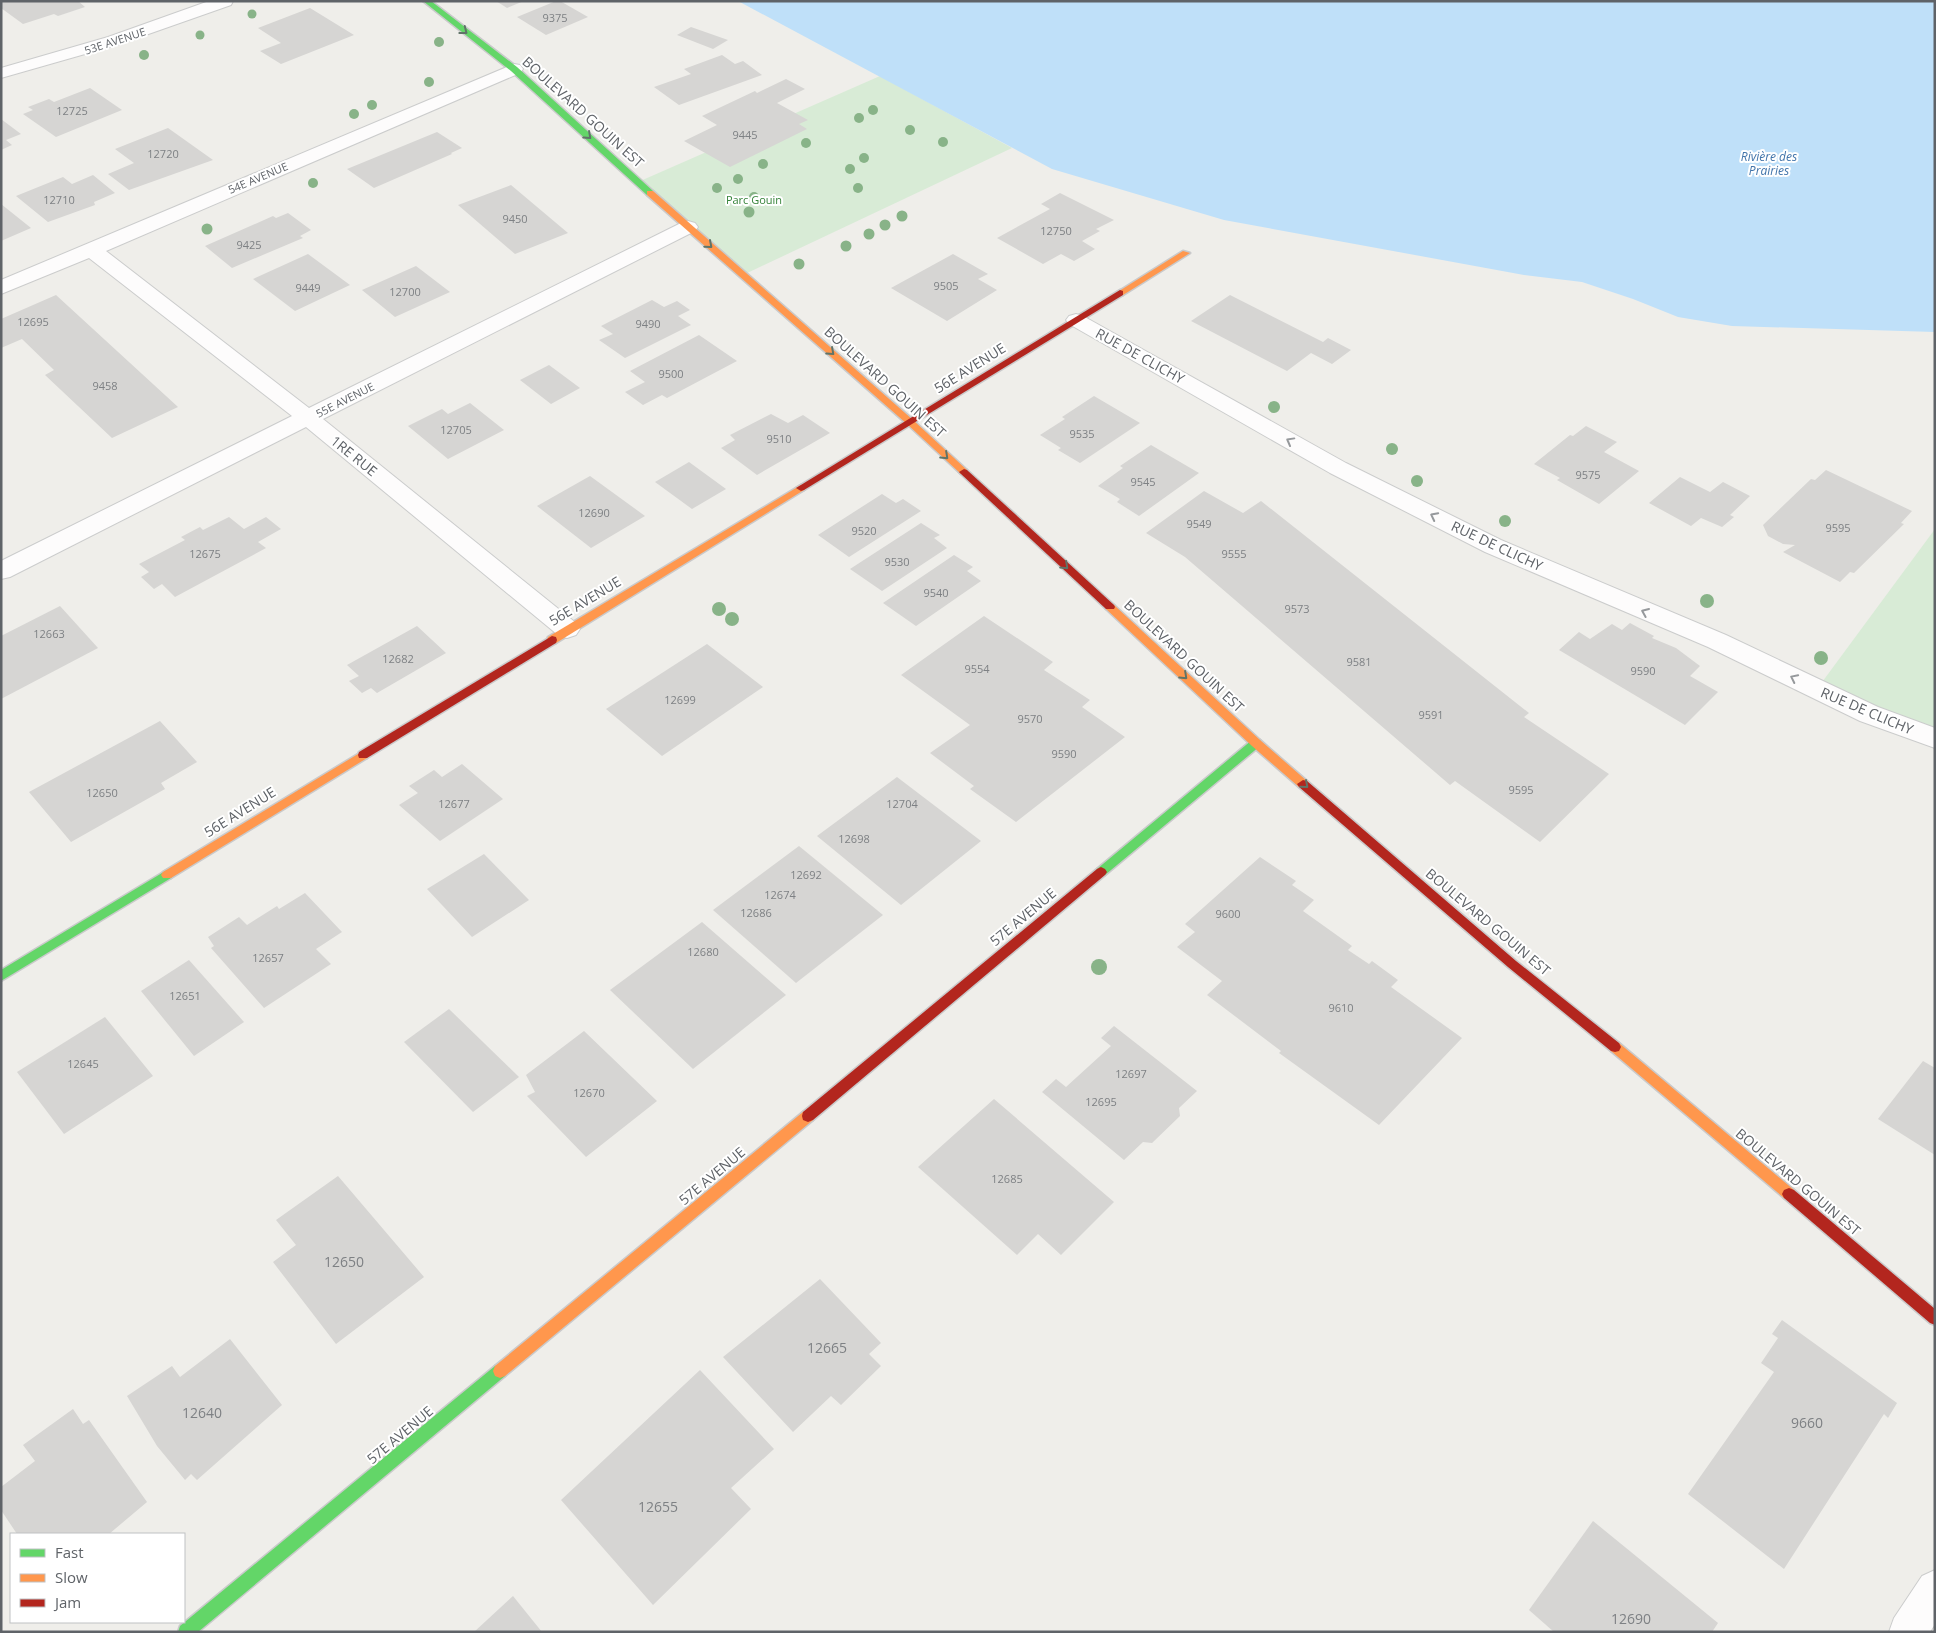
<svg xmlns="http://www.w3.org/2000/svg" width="1936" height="1633" font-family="'Open Sans',sans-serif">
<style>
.green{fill:#d8ebd6}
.water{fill:#bfe0f9}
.building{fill:#d6d5d3}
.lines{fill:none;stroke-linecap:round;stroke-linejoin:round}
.street-casing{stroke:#cbcccc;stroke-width:2}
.fast-casing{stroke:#cacacb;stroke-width:3}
.slow-casing{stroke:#cacacb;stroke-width:3}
.jam-casing{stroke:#cacacb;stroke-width:3}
.street{fill:#fdfcfc;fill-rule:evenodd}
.fast{fill:#63d668;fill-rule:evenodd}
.slow{fill:#ff974d;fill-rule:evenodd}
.jam{fill:#b3261e;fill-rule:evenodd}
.tree{fill:#88b388}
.oneway{stroke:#607468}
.oneway2{stroke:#96999c}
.labels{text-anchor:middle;stroke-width:4;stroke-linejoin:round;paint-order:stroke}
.number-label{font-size:11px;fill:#7e8184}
.far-street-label{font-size:11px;fill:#5f6368;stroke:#fff}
.far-park-label{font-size:11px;fill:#348238;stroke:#fff}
.far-water-label{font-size:12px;font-style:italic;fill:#4174aa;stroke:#fff}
.street-label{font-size:14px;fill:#5f6368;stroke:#fff}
.near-number-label{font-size:14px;fill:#7e8184}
</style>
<rect width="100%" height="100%" fill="#efeeea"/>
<g class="green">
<path d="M880,76L1012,148L743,275L638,182Z"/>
<path d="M1935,529V738L1817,689Z"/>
</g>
<path class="water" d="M738,1H1935V332L1732,326L1678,317L1633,299L1582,282L1524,275L1224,220L1052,169Z"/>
<g class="building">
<path d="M1,1H78L85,7L58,16L54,14L23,24L1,8Z"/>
<path d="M496,1H524L507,8Z"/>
<path d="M556,1H560L588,17L546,35L517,17Z"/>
<path d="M310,8L354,35L281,64L260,51L281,43L258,28Z"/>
<path d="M691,27L728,40L713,49L677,35Z"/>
<path d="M722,55L735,64L743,61L762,75L679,105L654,87L691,74L684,69Z"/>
<path d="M786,79L805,89L777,103L808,120L799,124L807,129L730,167L684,141L717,125L702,116L755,91L757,93Z"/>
<path d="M90,88L122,110L56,137L23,114L33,110L28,107L49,99L54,102Z"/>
<path d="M1,119L21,134L6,140L12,145L1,150Z"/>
<path d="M168,128L213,160L129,190L108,174L134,163L115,149Z"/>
<path d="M437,132L462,148L451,153L452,154L374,188L347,169Z"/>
<path d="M93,175L115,193L94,202L95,205L48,222L16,196L63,177L72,184Z"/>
<path d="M511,185L568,233L515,254L458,205Z"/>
<path d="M1060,193L1114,220L1096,229L1100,231L1082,241L1095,249L1074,261L1061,254L1043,264L997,238L1050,209L1041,204Z"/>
<path d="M1,204L31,228L1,241Z"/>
<path d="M288,213L311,230L300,236L303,238L232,268L205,246L273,216L276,218Z"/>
<path d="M308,254L350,285L295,311L253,279Z"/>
<path d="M953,254L988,274L978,279L997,290L947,321L891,288Z"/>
<path d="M416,266L450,292L395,317L362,290Z"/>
<path d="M56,295L178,407L112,438L45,375L54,370L22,339L1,348V319Z"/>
<path d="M1230,295L1323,342L1328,338L1351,350L1332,364L1311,353L1287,371L1191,321Z"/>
<path d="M652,300L664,307L677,301L690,310L678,316L691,325L625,358L599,340L613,334L601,326Z"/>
<path d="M699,335L737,361L667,398L662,395L643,405L625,392L645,382L630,371Z"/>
<path d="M549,365L580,388L551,404L520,380Z"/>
<path d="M1094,396L1140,423L1080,463L1058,450L1061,448L1040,435L1065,419L1062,417Z"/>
<path d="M470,403L504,430L448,459L408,426L442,409L448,414Z"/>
<path d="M771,414L788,423L803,415L830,433L757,475L721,448L735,440L730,435Z"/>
<path d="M1586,426L1617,442L1604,452L1639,471L1599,504L1557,480L1560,478L1534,464L1570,435L1573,436Z"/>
<path d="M1151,445L1199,473L1139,516L1117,502L1120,499L1098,486L1123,468L1120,466Z"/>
<path d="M689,462L726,489L692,509L655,482Z"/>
<path d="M1826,470L1912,511L1901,523L1904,524L1854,573L1850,572L1840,582L1783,552L1795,545L1783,544L1768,536L1763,525L1811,479L1815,480Z"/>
<path d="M590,476L645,516L591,548L537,506Z"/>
<path d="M1680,477L1710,492L1723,482L1750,496L1730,515L1734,517L1722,527L1701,518L1691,526L1649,503Z"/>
<path d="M1204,491L1243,513L1261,501L1529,713L1524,717L1609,774L1540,842L1455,781L1450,785L1185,557L1146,533Z"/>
<path d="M882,494L896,503L903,499L921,511L849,557L818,535Z"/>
<path d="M229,517L244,529L266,517L281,529L258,542L266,548L175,597L162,584L154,589L141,577L149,572L139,564L185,540L181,537L200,527L203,530Z"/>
<path d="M921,523L940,535L934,538L947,548L882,591L850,569Z"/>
<path d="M954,555L973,567L967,571L981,581L916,626L883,603Z"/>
<path d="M60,606L98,648L1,699V636Z"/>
<path d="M984,616L1053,662L1044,670L1090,700L1082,707L1125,737L1016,822L970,789L974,786L930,753L970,725L901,675Z"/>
<path d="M1630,623L1654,636L1652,638L1676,648L1700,666L1690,676L1718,692L1685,725L1559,650L1579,632L1590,639L1612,624L1622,630Z"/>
<path d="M417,626L446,653L377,693L371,688L362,693L349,681L359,676L347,665Z"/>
<path d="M707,644L763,687L662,756L606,709Z"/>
<path d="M160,721L197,762L161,783L165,789L71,842L29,792Z"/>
<path d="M462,764L503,799L440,841L399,805L418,793L409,786L434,770L442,777Z"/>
<path d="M897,777L981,841L901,905L817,836Z"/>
<path d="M799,846L883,915L796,983L713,910Z"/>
<path d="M484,854L529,900L472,937L427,889Z"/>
<path d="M1260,857L1296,881L1292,885L1314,900L1303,911L1352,946L1348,950L1369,964L1372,961L1398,980L1391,987L1462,1038L1379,1125L1279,1053L1281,1051L1207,995L1222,981L1177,947L1195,932L1185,924Z"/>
<path d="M305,893L342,932L316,949L331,964L264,1008L211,948L214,946L208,937L239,917L247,925L277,906L279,909Z"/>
<path d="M702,922L786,995L693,1069L610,990Z"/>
<path d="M189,960L244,1022L194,1056L141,991Z"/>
<path d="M449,1009L519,1077L473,1112L404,1042Z"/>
<path d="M105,1017L153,1076L64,1134L17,1072Z"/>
<path d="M1114,1026L1197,1091L1179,1108L1180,1116L1152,1143L1143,1142L1124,1160L1042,1092L1056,1079L1066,1087L1111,1046L1101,1038Z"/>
<path d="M584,1031L657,1101L586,1157L527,1096L535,1092L526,1075Z"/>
<path d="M1923,1061L1935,1068V1155L1878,1119Z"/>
<path d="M994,1099L1114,1202L1061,1255L1038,1234L1017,1255L918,1167Z"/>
<path d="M338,1176L424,1277L336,1344L273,1262L296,1245L276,1220Z"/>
<path d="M820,1279L881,1343L869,1354L881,1366L841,1405L831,1396L793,1432L723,1357Z"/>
<path d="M1782,1320L1897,1403L1888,1418L1884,1414L1784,1569L1688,1494L1774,1372L1761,1363L1778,1338L1772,1334Z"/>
<path d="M230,1339L282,1405L197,1480L191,1474L185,1480L157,1446L127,1396L172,1366L180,1377Z"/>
<path d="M700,1370L774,1449L731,1488L751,1509L653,1605L561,1500Z"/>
<path d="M73,1409L83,1424L89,1420L147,1502L109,1534H17L1,1510V1487L35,1461L23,1445Z"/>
<path d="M1593,1521L1718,1623L1712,1632H1554L1529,1610Z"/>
<path d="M513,1596L542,1632H474Z"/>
</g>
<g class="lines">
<g class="street-casing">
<g id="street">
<path d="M209,1H233L231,5L120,44L1,78V68L108,37Z"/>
<path d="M514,64L520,65L523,69L520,73L106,251L309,408L681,223L688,221L695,223L698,227L695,231L323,419L576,623L580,629L576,635L567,638L558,635L306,427L10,577L1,579V561L292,416L89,258L1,294V280Z"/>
<path d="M1076,314L1083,316L1346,463L1501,540L1726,635L1878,707L1935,728V748L1860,721L1708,647L1485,552L1330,473L1069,324L1066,320L1069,316Z"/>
<path d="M1935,1570V1624L1930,1632H1889L1894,1618L1922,1576Z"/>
</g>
</g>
<g class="fast-casing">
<g id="fast">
<path d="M423,1H431L517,67L653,191V195H647L511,71Z"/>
<path d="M1256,739L1260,740L1261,743L1260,746L1105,875H1097L1095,872L1097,869L1252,740Z"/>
<path d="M167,870L171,872L173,875L171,878L1,981V970Z"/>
<path d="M500,1364L505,1366L507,1371L505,1376L198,1632H178L180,1626L495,1366Z"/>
</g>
</g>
<g class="slow-casing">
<g id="slow">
<path d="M647,191H653L913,420L967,470V474H961L907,424L647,195Z"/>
<path d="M1183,251L1190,253L1123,295H1117L1116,293Z"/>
<path d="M801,485L806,488L804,490L556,643H548L547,640L548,637Z"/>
<path d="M1110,604L1114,605L1260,740L1307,781L1309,784L1307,787H1299L1252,746L1106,609L1105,607Z"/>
<path d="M363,751L368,755L367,758L171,878H163L161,875L163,872Z"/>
<path d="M1615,1042L1619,1043L1794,1190L1796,1194L1794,1198L1789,1200L1784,1198L1611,1051L1609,1047L1611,1043Z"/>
<path d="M808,1110L813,1112L814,1116L813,1120L505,1376L500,1378L495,1376L493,1371L495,1366L803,1112Z"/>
</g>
</g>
<g class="jam-casing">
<g id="jam">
<path d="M1120,290L1123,291V295L804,490L801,491L796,488Z"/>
<path d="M964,469L967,470L1114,605L1115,607L1114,609H1106L961,474L959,472Z"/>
<path d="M552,636L556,637L557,640L556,643L367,758H359L358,755L359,752Z"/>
<path d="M1303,780L1307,781L1516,961L1619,1043L1621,1047L1619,1051L1615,1052L1611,1051L1508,967L1299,787L1297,784Z"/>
<path d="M1101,867L1105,869L1107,872L1105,875L813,1120L808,1122L803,1120L802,1116L803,1112L1097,869Z"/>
<path d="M1789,1188L1794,1190L1935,1309V1325L1930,1323L1784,1198L1782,1194L1784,1190Z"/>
</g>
</g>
<use href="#street" class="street"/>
<use href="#fast" class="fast"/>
<use href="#slow" class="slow"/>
<use href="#jam" class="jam"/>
</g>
<g class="tree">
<circle cx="252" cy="14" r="4.5"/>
<circle cx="200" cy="35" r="4.5"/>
<circle cx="439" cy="42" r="5"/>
<circle cx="144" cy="55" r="5"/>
<circle cx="429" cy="82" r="5"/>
<circle cx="372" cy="105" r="5"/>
<circle cx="873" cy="110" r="5"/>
<circle cx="354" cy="114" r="5"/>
<circle cx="859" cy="118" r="5"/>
<circle cx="910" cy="130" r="5"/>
<circle cx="943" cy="142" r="5"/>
<circle cx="806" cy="143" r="5"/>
<circle cx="864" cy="158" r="5"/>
<circle cx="763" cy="164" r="5"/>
<circle cx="850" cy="169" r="5"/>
<circle cx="738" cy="179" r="5"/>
<circle cx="313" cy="183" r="5"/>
<circle cx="717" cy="188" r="5"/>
<circle cx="858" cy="188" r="5"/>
<circle cx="754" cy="197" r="5"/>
<circle cx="749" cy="212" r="5.5"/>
<circle cx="902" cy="216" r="5.5"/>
<circle cx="885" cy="225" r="5.5"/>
<circle cx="207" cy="229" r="5.5"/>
<circle cx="869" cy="234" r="5.5"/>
<circle cx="846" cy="246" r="5.5"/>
<circle cx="799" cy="264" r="5.5"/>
<circle cx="1274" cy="407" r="6"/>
<circle cx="1392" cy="449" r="6"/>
<circle cx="1417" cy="481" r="6"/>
<circle cx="1505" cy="521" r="6"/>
<circle cx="1707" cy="601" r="7"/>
<circle cx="719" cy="609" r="7"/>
<circle cx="732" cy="619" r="7"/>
<circle cx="1821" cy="658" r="7"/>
<circle cx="1099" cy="967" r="8"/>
</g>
<defs><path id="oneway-chevron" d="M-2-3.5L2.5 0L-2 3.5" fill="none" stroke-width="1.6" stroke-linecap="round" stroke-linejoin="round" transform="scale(1.25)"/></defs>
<g class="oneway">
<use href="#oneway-chevron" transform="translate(464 31) rotate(38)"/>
<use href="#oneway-chevron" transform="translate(588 136) rotate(42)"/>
<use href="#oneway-chevron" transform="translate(709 245) rotate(41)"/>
<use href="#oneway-chevron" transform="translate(831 352) rotate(42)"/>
<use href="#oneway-chevron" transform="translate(945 456) rotate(43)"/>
<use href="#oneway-chevron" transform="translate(1065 566) rotate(43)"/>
<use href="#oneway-chevron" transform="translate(1184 676) rotate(43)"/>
<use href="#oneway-chevron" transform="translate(1305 785) rotate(41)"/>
</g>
<g class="oneway2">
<use href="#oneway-chevron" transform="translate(1290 441) rotate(-151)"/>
<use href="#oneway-chevron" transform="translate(1434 516) rotate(-153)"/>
<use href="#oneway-chevron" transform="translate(1645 612) rotate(-157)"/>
<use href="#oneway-chevron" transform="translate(1794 678) rotate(-154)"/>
</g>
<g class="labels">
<g class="number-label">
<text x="555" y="22">9375</text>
<text x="72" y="115">12725</text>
<text x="745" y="139">9445</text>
<text x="163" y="158">12720</text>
<text x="59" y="204">12710</text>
<text x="515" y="223">9450</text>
<text x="1056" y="235">12750</text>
<text x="249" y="249">9425</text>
<text x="946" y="290">9505</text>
<text x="308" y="292">9449</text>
<text x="405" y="296">12700</text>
<text x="33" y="326">12695</text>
<text x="648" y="328">9490</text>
<text x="671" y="378">9500</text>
<text x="105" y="390">9458</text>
<text x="456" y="434">12705</text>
<text x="1082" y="438">9535</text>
<text x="779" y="443">9510</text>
<text x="1588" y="479">9575</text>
<text x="1143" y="486">9545</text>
<text x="594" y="517">12690</text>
<text x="1199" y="528">9549</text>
<text x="1838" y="532">9595</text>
<text x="864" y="535">9520</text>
<text x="205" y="558">12675</text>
<text x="1234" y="558">9555</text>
<text x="897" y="566">9530</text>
<text x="936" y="597">9540</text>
<text x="1297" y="613">9573</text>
<text x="49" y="638">12663</text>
<text x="398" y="663">12682</text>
<text x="1359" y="666">9581</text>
<text x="977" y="673">9554</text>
<text x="1643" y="675">9590</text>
<text x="680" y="704">12699</text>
<text x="1431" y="719">9591</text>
<text x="1030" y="723">9570</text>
<text x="1064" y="758">9590</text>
<text x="1521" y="794">9595</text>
<text x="102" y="797">12650</text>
<text x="454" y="808">12677</text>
<text x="902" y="808">12704</text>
<text x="854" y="843">12698</text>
<text x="806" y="879">12692</text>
<text x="780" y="899">12674</text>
<text x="756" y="917">12686</text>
<text x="1228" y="918">9600</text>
<text x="703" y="956">12680</text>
<text x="268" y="962">12657</text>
<text x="185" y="1000">12651</text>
<text x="1341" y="1012">9610</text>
<text x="83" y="1068">12645</text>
<text x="1131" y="1078">12697</text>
<text x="589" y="1097">12670</text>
<text x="1101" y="1106">12695</text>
<text x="1007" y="1183">12685</text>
</g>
<g class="far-street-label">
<text transform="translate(115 41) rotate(-18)" y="4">53E AVENUE</text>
<text transform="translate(258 178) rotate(-23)" y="4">54E AVENUE</text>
<text transform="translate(345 400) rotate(-27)" y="4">55E AVENUE</text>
</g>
<g class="far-park-label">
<text x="754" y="204">Parc Gouin</text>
</g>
<g class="far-water-label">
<text x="1769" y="161">Rivière des<tspan x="1769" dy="14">Prairies</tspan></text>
</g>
<g class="street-label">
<text transform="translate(583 112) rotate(42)" y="5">BOULEVARD GOUIN EST</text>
<text transform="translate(1140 356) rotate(29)" y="5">RUE DE CLICHY</text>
<text transform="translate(970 368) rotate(-32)" y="5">56E AVENUE</text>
<text transform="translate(885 382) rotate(42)" y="5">BOULEVARD GOUIN EST</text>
<text transform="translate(354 456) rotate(39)" y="5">1RE RUE</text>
<text transform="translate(1497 546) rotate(25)" y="5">RUE DE CLICHY</text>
<text transform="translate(585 601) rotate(-31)" y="5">56E AVENUE</text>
<text transform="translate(1184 656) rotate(43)" y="5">BOULEVARD GOUIN EST</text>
<text transform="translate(1867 711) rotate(23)" y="5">RUE DE CLICHY</text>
<text transform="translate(240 812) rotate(-32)" y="5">56E AVENUE</text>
<text transform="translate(1023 917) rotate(-40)" y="5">57E AVENUE</text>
<text transform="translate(1488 922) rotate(40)" y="5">BOULEVARD GOUIN EST</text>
<text transform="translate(712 1176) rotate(-40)" y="5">57E AVENUE</text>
<text transform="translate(1798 1182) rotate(40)" y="5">BOULEVARD GOUIN EST</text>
<text transform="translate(400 1435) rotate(-40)" y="5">57E AVENUE</text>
</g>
<g class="near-number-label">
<text x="344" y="1267">12650</text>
<text x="827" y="1353">12665</text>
<text x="202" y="1418">12640</text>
<text x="1807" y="1428">9660</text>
<text x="658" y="1512">12655</text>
<text x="1631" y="1624">12690</text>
</g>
</g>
<rect width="1936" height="1633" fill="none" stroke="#5f6368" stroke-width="5"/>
<rect x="10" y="1533" width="175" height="90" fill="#ffffff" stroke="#bfc1c3"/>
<rect x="20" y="1549" width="25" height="8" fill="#63d668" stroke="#bfc1c3"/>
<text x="55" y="1558" font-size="15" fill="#5f6368">Fast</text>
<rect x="20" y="1574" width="25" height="8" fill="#ff974d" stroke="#bfc1c3"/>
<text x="55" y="1583" font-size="15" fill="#5f6368">Slow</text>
<rect x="20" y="1599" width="25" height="8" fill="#b3261e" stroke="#bfc1c3"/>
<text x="55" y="1608" font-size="15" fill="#5f6368">Jam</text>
</svg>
